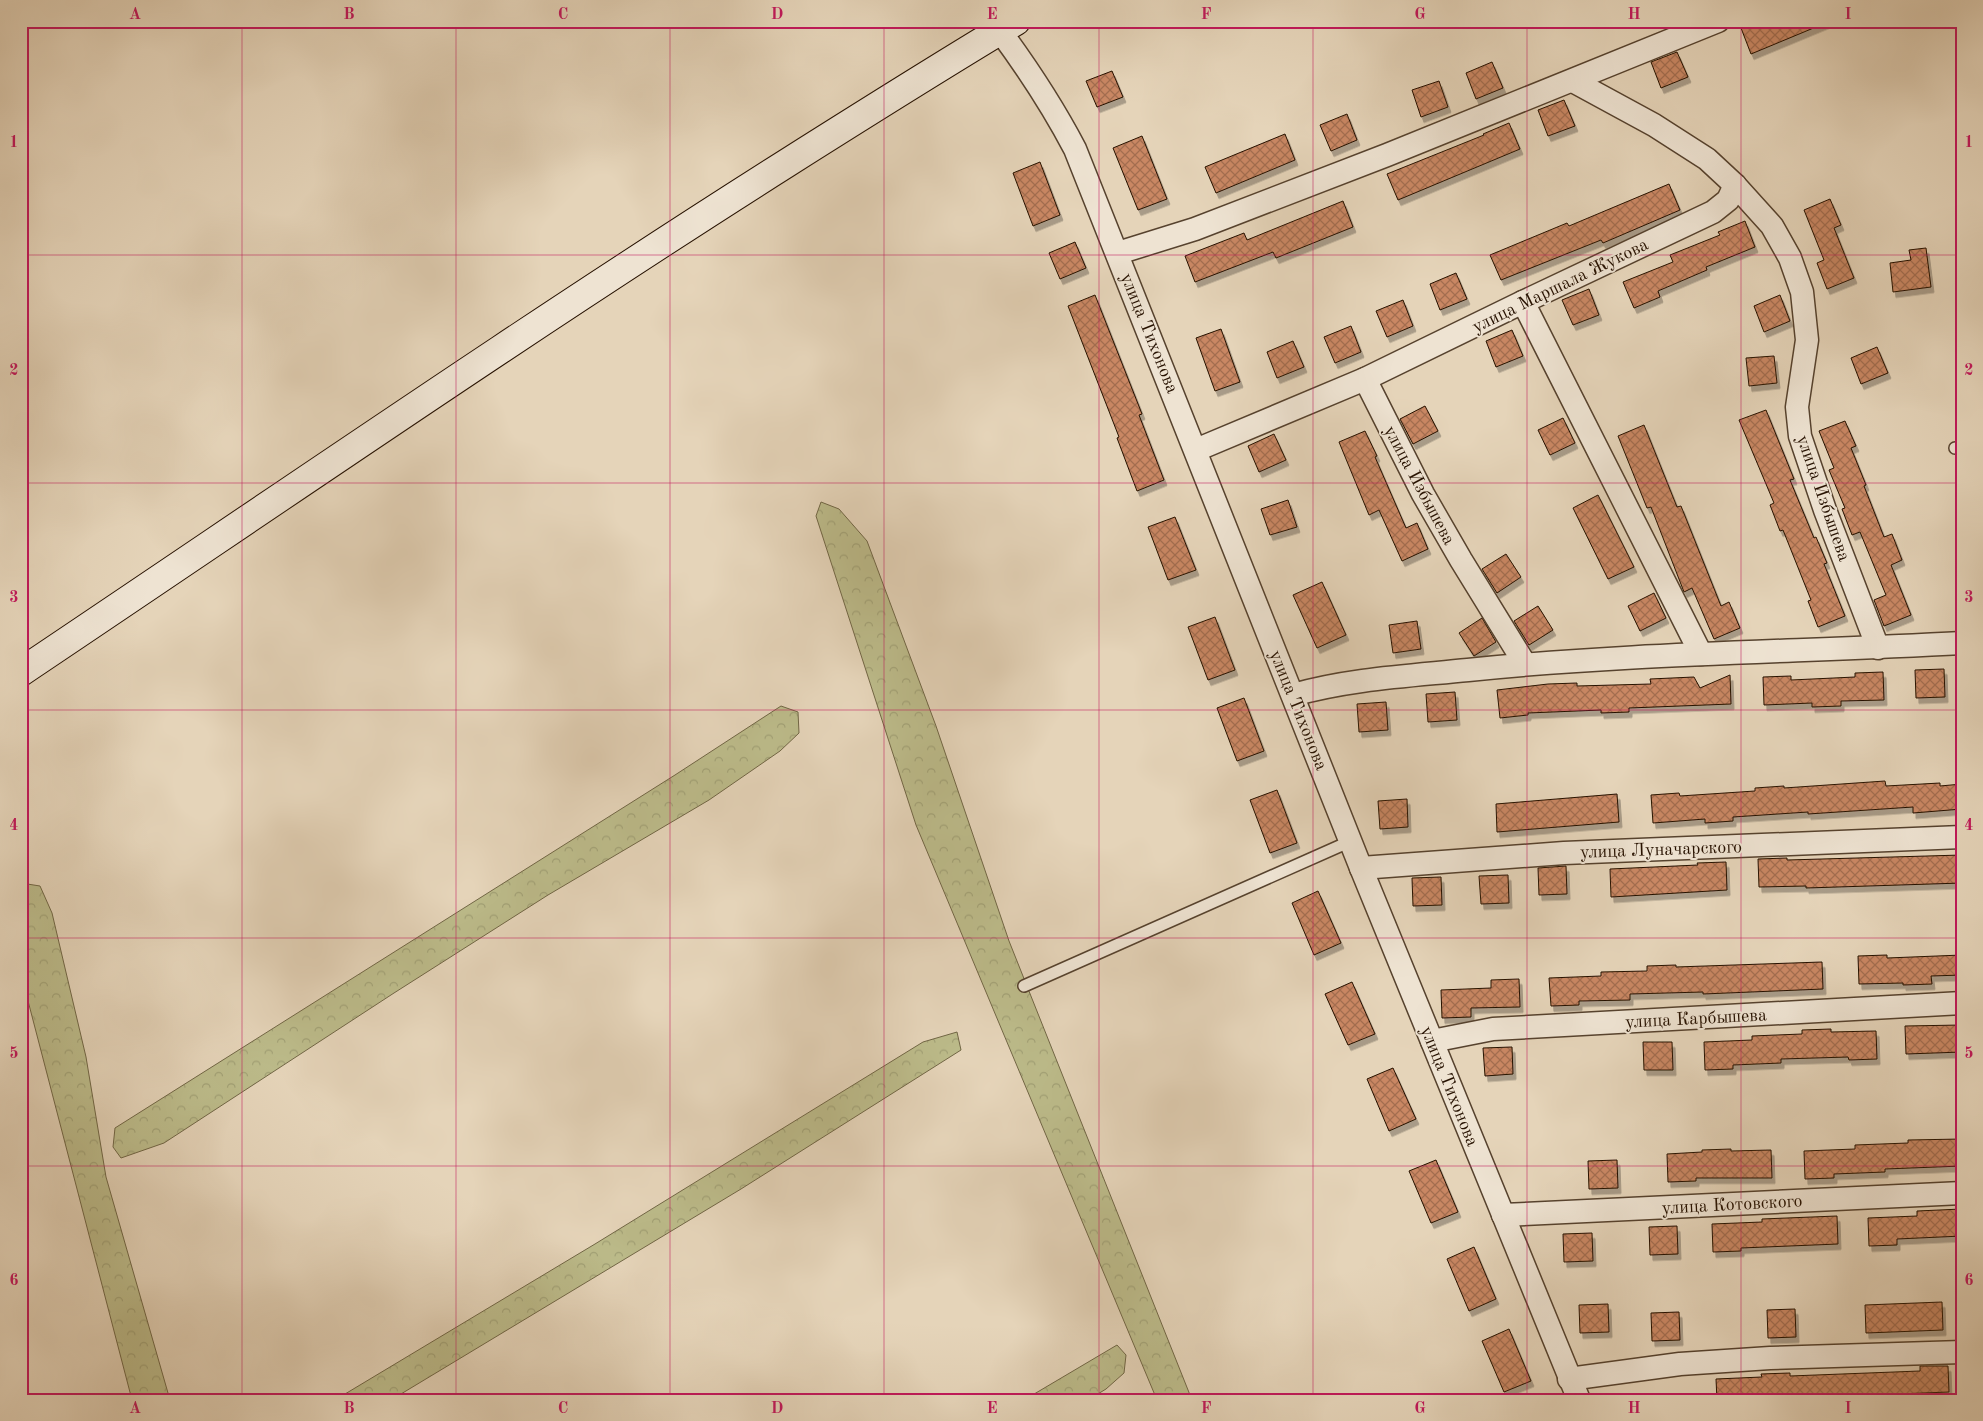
<svg xmlns="http://www.w3.org/2000/svg" width="1983" height="1421" font-family="'Old Standard TT',serif">
<style>
.forest{fill:url(#forest-crowns);stroke:#716645}
.building{fill:url(#building-cross-hatch);stroke:#261100;filter:url(#shadow)}
.lines{fill:none;stroke-linecap:round;stroke-linejoin:round}
.lane-casing{stroke:#56422e;stroke-width:14}
.street-casing{stroke:#56422e;stroke-width:25}
.secondary-casing{stroke:#261100;stroke-width:30}
.lane{stroke:#eee3d2;stroke-width:11}
.street{stroke:#eee3d2;stroke-width:22}
.secondary{stroke:#eee3d2;stroke-width:28}
.grid{fill:none;stroke:#c2185b;stroke-width:1;stroke-opacity:0.55}
.labels{text-anchor:middle;stroke-width:4;stroke-linejoin:round;paint-order:stroke}
.street-label{font-size:18px;fill:#261100;stroke:#eee3d2}
.neatline{fill:none;stroke:#c2185b;stroke-width:2}
.grid-label{font-size:16px;text-anchor:middle;font-weight:bold;fill:#c2185b}
</style>
<defs>
<pattern id="forest-crowns" width="20" height="18" patternUnits="userSpaceOnUse" patternTransform="scale(1.25)"><rect width="20" height="18" fill="#bcbb8a"/><path d="M2 6a3 3 0 1 1 6 0M12 15a3 3 0 1 1 6 0" fill="none" stroke="#a1a075"/></pattern>
<pattern id="building-cross-hatch" width="8" height="8" patternUnits="userSpaceOnUse" patternTransform="scale(1.25)"><rect width="8" height="8" fill="#c98763"/><path d="M0 0l8 8M0 8l8-8" fill="none" stroke="#a36d4f"/></pattern>
<filter id="shadow"><feDropShadow dx="3" dy="5.5" stdDeviation="0" flood-color="#0004"/></filter>
</defs>
<rect width="100%" height="100%" fill="#e5d4b9"/>
<filter id="stains"><feTurbulence type="fractalNoise" baseFrequency=".004" numOctaves="4"/><feColorMatrix values="0 0 0 0 .2 0 0 0 0 .09 0 0 0 0 .02 0 0 0 .5 -.17"/></filter>
<radialGradient id="worn" r=".72"><stop offset=".6" stop-color="#630" stop-opacity="0"/><stop offset="1" stop-color="#630" stop-opacity=".3"/></radialGradient>
<g class="forest">
<path d="M821,502L839,509L867,541L936,726L1009,941L1192,1400H1157L916,825L816,516Z"/>
<path d="M781,706L798,712L799,733L780,751L709,800L548,895L394,993L164,1143L121,1158L113,1147L115,1128L675,775Z"/>
<path d="M21,883L40,886L52,913L86,1057L106,1177L170,1400H132L21,974Z"/>
<path d="M957,1032L961,1050L741,1189L391,1400H335L595,1244L923,1042Z"/>
<path d="M1117,1345L1126,1355L1124,1373L1106,1389L1088,1400H1024Z"/>
</g>
<g class="building">
<path d="M1756,21H1828V22L1751,54L1741,28Z"/>
<path d="M1677,52L1688,77L1661,88L1651,62Z"/>
<path d="M1492,62L1503,88L1476,99L1466,73Z"/>
<path d="M1112,71L1123,97L1097,107L1086,81Z"/>
<path d="M1439,81L1448,107L1421,117L1412,90Z"/>
<path d="M1564,100L1575,126L1548,136L1538,110Z"/>
<path d="M1347,114L1357,140L1331,151L1320,125Z"/>
<path d="M1509,123L1520,149L1398,200L1387,174L1484,135L1483,134Z"/>
<path d="M1285,134L1295,160L1216,193L1205,167Z"/>
<path d="M1142,136L1167,199L1138,210L1113,148Z"/>
<path d="M1040,162L1060,215L1033,226L1013,173Z"/>
<path d="M1669,184L1680,210L1603,243L1601,240L1501,280L1490,255L1567,223L1569,226Z"/>
<path d="M1830,199L1841,225L1834,228L1854,278L1827,289L1817,263L1824,260L1804,210Z"/>
<path d="M1343,201L1353,227L1276,258L1273,252L1195,282L1185,256L1244,233L1247,240Z"/>
<path d="M1745,221L1755,247L1706,267L1707,270L1658,291L1660,297L1634,308L1623,282L1673,262L1670,255L1720,235L1718,232Z"/>
<path d="M1075,242L1086,268L1060,279L1049,253Z"/>
<path d="M1926,248L1931,287L1893,292L1890,263L1911,260L1909,250Z"/>
<path d="M1456,273L1467,299L1440,310L1430,284Z"/>
<path d="M1589,289L1599,315L1573,325L1562,300Z"/>
<path d="M1095,295L1142,414L1139,415L1164,480L1137,491L1117,438L1119,437L1068,306Z"/>
<path d="M1780,295L1790,321L1764,332L1754,306Z"/>
<path d="M1403,300L1413,326L1387,337L1376,311Z"/>
<path d="M1351,326L1361,352L1335,363L1324,337Z"/>
<path d="M1221,329L1240,382L1215,391L1196,338Z"/>
<path d="M1512,330L1523,356L1496,367L1486,341Z"/>
<path d="M1293,341L1304,367L1277,378L1267,352Z"/>
<path d="M1877,347L1888,373L1861,384L1851,358Z"/>
<path d="M1774,356L1777,383L1749,386L1746,358Z"/>
<path d="M1425,406L1438,431L1413,444L1400,419Z"/>
<path d="M1766,410L1794,479L1790,480L1814,538L1816,537L1827,563L1824,564L1845,616L1818,627L1808,601L1811,600L1783,530L1780,531L1770,505L1774,503L1739,420Z"/>
<path d="M1563,418L1575,443L1550,455L1538,430Z"/>
<path d="M1845,421L1856,446L1851,448L1866,485L1864,486L1884,537L1892,534L1902,560L1891,565L1911,615L1884,626L1874,600L1886,595L1860,532L1852,535L1842,509L1845,508L1829,470L1834,468L1819,431Z"/>
<path d="M1644,425L1677,507L1681,506L1721,606L1729,602L1740,628L1714,639L1692,588L1684,592L1651,507L1647,508L1618,436Z"/>
<path d="M1365,431L1377,456L1375,457L1406,528L1417,523L1428,549L1402,561L1379,510L1369,515L1339,442Z"/>
<path d="M1274,434L1286,460L1259,472L1248,446Z"/>
<path d="M1598,495L1634,567L1608,579L1573,508Z"/>
<path d="M1288,500L1297,527L1270,535L1261,509Z"/>
<path d="M1175,517L1196,570L1168,580L1148,527Z"/>
<path d="M1506,554L1521,577L1497,593L1482,569Z"/>
<path d="M1322,582L1346,635L1317,648L1293,595Z"/>
<path d="M1654,593L1666,618L1640,631L1628,606Z"/>
<path d="M1538,606L1553,630L1529,645L1514,621Z"/>
<path d="M1215,617L1235,670L1208,680L1188,627Z"/>
<path d="M1482,618L1496,642L1474,656L1459,633Z"/>
<path d="M1417,621L1421,649L1393,653L1389,625Z"/>
<path d="M1944,669L1945,697L1916,698L1915,670Z"/>
<path d="M1883,672L1884,700L1841,701V706L1812,707V703L1764,705L1763,677L1791,676V680L1855,677V673Z"/>
<path d="M1730,675L1731,704L1629,708V712L1601,713V710L1528,713V715L1500,718L1497,690L1548,684L1577,683V686L1651,684L1650,679L1694,677L1700,688Z"/>
<path d="M1455,692L1457,720L1428,722L1426,694Z"/>
<path d="M1244,698L1264,751L1237,761L1217,708Z"/>
<path d="M1386,702L1388,730L1359,732L1357,704Z"/>
<path d="M1885,781L1886,786L1940,783V786L1962,784V809L1913,813V807L1808,814V812L1733,817V821L1705,823V819L1653,823L1651,795L1679,793L1680,796L1755,791V788L1784,786V788Z"/>
<path d="M1277,790L1297,843L1270,853L1250,800Z"/>
<path d="M1617,794L1619,822L1497,832L1496,804Z"/>
<path d="M1407,799L1408,827L1380,829L1378,801Z"/>
<path d="M1962,855V883L1806,888V886L1759,887L1758,859L1787,858V860Z"/>
<path d="M1726,862L1727,890L1611,897L1610,869L1698,865L1697,863Z"/>
<path d="M1566,866L1567,894L1539,895L1538,868Z"/>
<path d="M1508,875L1509,903L1481,904L1479,876Z"/>
<path d="M1441,877L1442,905L1413,906L1412,878Z"/>
<path d="M1318,891L1341,943L1314,955L1292,903Z"/>
<path d="M1887,955V958L1962,955V975L1931,976L1932,984L1903,985V983L1859,984L1858,956Z"/>
<path d="M1822,962L1823,989L1703,994V992L1630,994V1000L1579,1001V1005L1551,1006L1549,978L1601,976V972L1647,971V966L1676,965V967Z"/>
<path d="M1519,979L1520,1007L1471,1008V1017L1442,1018L1441,990L1491,988V980Z"/>
<path d="M1352,982L1375,1034L1348,1045L1325,994Z"/>
<path d="M1962,1025V1052L1906,1054L1905,1026Z"/>
<path d="M1831,1029V1032L1876,1031L1877,1059L1849,1060L1848,1057L1781,1059V1063L1733,1065V1069L1705,1070L1704,1042L1752,1040V1036L1802,1034V1030Z"/>
<path d="M1643,1042H1672L1673,1070H1644Z"/>
<path d="M1512,1047L1513,1074L1485,1076L1483,1048Z"/>
<path d="M1393,1068L1416,1119L1389,1131L1367,1079Z"/>
<path d="M1962,1139V1166L1885,1169V1172L1834,1174V1178L1805,1179L1804,1151L1855,1149V1145L1908,1143V1140Z"/>
<path d="M1731,1149V1151L1771,1150L1772,1178H1696V1181L1668,1182L1667,1154L1702,1152V1150Z"/>
<path d="M1436,1160L1458,1212L1431,1223L1409,1171Z"/>
<path d="M1617,1160L1618,1188L1589,1189L1588,1161Z"/>
<path d="M1962,1209V1236L1897,1239V1245L1869,1246L1868,1218L1917,1216V1211Z"/>
<path d="M1837,1216L1838,1244L1741,1248V1251L1713,1252L1712,1224L1762,1222V1219Z"/>
<path d="M1677,1226L1678,1254L1650,1255L1649,1227Z"/>
<path d="M1592,1233L1593,1261L1564,1262L1563,1234Z"/>
<path d="M1474,1247L1496,1299L1469,1311L1447,1259Z"/>
<path d="M1942,1302L1943,1330L1866,1333L1865,1305Z"/>
<path d="M1608,1304L1609,1332L1580,1333L1579,1305Z"/>
<path d="M1795,1309L1796,1337L1768,1338L1767,1310Z"/>
<path d="M1679,1312L1680,1340L1652,1341L1651,1313Z"/>
<path d="M1509,1329L1531,1381L1504,1392L1482,1341Z"/>
<path d="M1920,1366H1948L1949,1392L1898,1394L1899,1400H1717L1716,1379L1762,1377L1761,1374L1790,1373V1376L1920,1371Z"/>
</g>
<g class="lines">
<g class="lane-casing">
<g id="lane">
<path d="M1955,448H1962"/>
<path d="M1024,986L1351,841"/>
</g>
</g>
<g class="street-casing">
<g id="street">
<path d="M1000,31C1028,69 1053,107 1075,149L1361,868L1579,1400"/>
<path d="M1573,81L1654,125L1707,159L1735,185L1772,226L1790,258L1802,292L1807,340L1797,407L1800,436L1825,510L1878,648"/>
<path d="M1118,253L1195,229L1387,155L1718,21"/>
<path d="M1523,302L1701,654"/>
<path d="M1365,379L1423,494L1461,560L1525,664"/>
<path d="M1196,450L1365,379L1523,302L1713,212L1728,200L1735,185"/>
<path d="M1293,695C1349,679 1409,676 1468,670C1632,653 1797,652 1962,643"/>
<path d="M1361,868L1564,853L1962,837"/>
<path d="M1432,1041L1493,1029L1962,1003"/>
<path d="M1503,1215L1962,1193"/>
<path d="M1569,1379L1680,1364L1770,1358L1962,1352"/>
</g>
</g>
<g class="secondary-casing">
<path id="secondary" d="M21,672C276,501 528,327 787,163C863,115 939,67 1016,21"/>
</g>
<use href="#lane" class="lane"/>
<use href="#street" class="street"/>
<use href="#secondary" class="secondary"/>
</g>
<path class="grid" d="M242,21V1400M456,21V1400M670,21V1400M884,21V1400M1099,21V1400M1313,21V1400M1527,21V1400M1741,21V1400M21,255H1962M21,483H1962M21,710H1962M21,938H1962M21,1166H1962"/>
<g class="labels">
<g class="street-label">
<text transform="translate(1560 285) rotate(-26)" y="6">улица Маршала Жукова</text>
<text transform="translate(1150 333) rotate(68)" y="6">улица Тихонова</text>
<text transform="translate(1420 485) rotate(62)" y="6">улица Избышева</text>
<text transform="translate(1824 498) rotate(71)" y="6">улица Избышева</text>
<text transform="translate(1299 710) rotate(68)" y="6">улица Тихонова</text>
<text transform="translate(1661 849) rotate(-2)" y="6">улица Луначарского</text>
<text transform="translate(1696 1018) rotate(-3)" y="6">улица Карбышева</text>
<text transform="translate(1450 1086) rotate(68)" y="6">улица Тихонова</text>
<text transform="translate(1732 1204) rotate(-3)" y="6">улица Котовского</text>
</g>
</g>
<rect width="1983" height="1421" fill="none" stroke="#e5d4b9" stroke-width="55"/>
<rect x="28" y="28" width="1928" height="1366" class="neatline"/>
<g class="grid-label">
<text x="135" y="19">A</text>
<text x="349" y="19">B</text>
<text x="563" y="19">C</text>
<text x="777" y="19">D</text>
<text x="992" y="19">E</text>
<text x="1206" y="19">F</text>
<text x="1420" y="19">G</text>
<text x="1634" y="19">H</text>
<text x="1848" y="19">I</text>
<text x="14" y="147">1</text>
<text x="1969" y="147">1</text>
<text x="14" y="375">2</text>
<text x="1969" y="375">2</text>
<text x="14" y="602">3</text>
<text x="1969" y="602">3</text>
<text x="14" y="830">4</text>
<text x="1969" y="830">4</text>
<text x="14" y="1058">5</text>
<text x="1969" y="1058">5</text>
<text x="14" y="1285">6</text>
<text x="1969" y="1285">6</text>
<text x="135" y="1413">A</text>
<text x="349" y="1413">B</text>
<text x="563" y="1413">C</text>
<text x="777" y="1413">D</text>
<text x="992" y="1413">E</text>
<text x="1206" y="1413">F</text>
<text x="1420" y="1413">G</text>
<text x="1634" y="1413">H</text>
<text x="1848" y="1413">I</text>
</g>
<rect width="100%" height="100%" filter="url(#stains)"/>
<rect width="100%" height="100%" fill="url(#worn)"/>
</svg>
